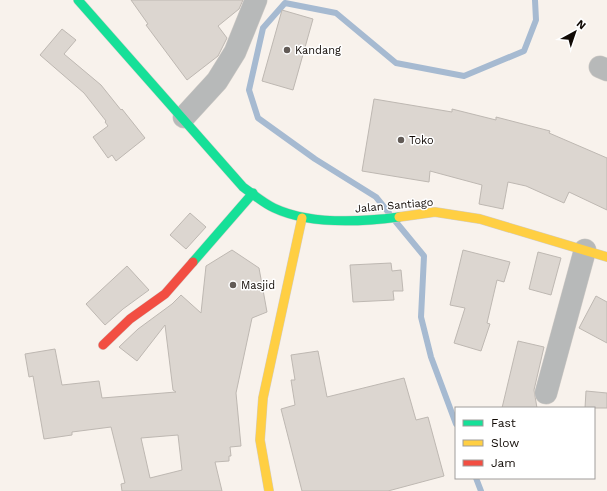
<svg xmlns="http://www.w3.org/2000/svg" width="607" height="491" font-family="'Work Sans',sans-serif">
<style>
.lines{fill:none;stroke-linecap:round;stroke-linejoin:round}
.stream{stroke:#a6bad1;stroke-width:6}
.building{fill:#dcd6d0;stroke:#beb8b2;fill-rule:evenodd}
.street-casing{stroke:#d2cdc8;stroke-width:23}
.fast-casing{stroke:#d2cdc8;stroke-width:10}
.slow-casing{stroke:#d2cdc8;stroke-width:10}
.jam-casing{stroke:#d2cdc8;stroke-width:10}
.street{stroke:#b7b9b9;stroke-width:22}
.fast{stroke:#16e098;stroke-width:9}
.slow{stroke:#ffcf43;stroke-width:9}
.jam{stroke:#f24e42;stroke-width:9}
.poi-dot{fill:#625b56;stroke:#fff;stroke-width:1.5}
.labels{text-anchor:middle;stroke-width:3;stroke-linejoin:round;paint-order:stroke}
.poi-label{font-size:11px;fill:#110a05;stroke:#fff;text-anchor:start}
.street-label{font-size:11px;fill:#110a05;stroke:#fff}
</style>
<rect width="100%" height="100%" fill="#f8f2ec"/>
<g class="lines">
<g class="stream">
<path d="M389,213L376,197L315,159L258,118L249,90L263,28L285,3L336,13L396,63L464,76L524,51L536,20L535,0"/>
<path d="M396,222L424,256L421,317L431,357L456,424"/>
<path d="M476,478L481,491"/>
</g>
</g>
<g class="building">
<path d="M131,0H243L239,9L218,26L227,38L218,56L187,80L146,25L148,24Z"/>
<path d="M282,10L313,19L293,90L262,81Z"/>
<path d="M62,29L76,40L64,54L101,85L121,110L122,109L145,138L116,161L112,155L108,158L93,137L108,126L105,122L106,121L84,93L40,55Z"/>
<path d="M374,99L452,112V109L496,120V117L550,131L549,133L607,158V210L569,192L564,203L526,186L508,182L503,209L479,204L482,185L430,171L429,182L362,171Z"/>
<path d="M190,213L206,227L186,249L170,235Z"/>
<path d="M232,250L259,268L267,312L252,318L236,393L241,446L230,447L231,456H229V461L215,462L222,491H122L121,484L125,483L111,427L72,432V435L44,439L33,376L29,377L25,354L55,349L62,385L99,381L102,398L176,392L173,390L165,325L137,361L119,347L138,329L172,304L181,295L201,313L206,266ZM178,435L182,470L150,478L141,438Z"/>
<path d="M463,250L510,262L504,282L497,280L487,323L490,324L481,351L454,343L465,308L450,305Z"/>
<path d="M538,252L561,258L551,295L529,289Z"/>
<path d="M391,263L392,271L401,270L403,291H393L394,300L353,302L350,265Z"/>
<path d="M127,266L149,290L123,309L105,325L86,304Z"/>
<path d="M596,296L607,302V343L579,328Z"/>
<path d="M518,341L544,347L534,390L537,408H502Z"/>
<path d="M318,351L327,397L404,378L416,420L428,417L444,476L388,491H302L281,409L295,405L291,380H295L291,355Z"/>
<path d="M586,391L607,393V408H585Z"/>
</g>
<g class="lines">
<g class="street-casing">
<g id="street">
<path d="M600,67L607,70"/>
<path d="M184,117L217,81L235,52L256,0"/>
<path d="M546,393L585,250"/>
</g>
</g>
<g class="fast-casing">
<g id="fast">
<path d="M78,0L243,187C253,194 263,203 274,208C310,225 361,222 399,217"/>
<path d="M193,262L253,193"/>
</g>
</g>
<g class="slow-casing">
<g id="slow">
<path d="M399,217L435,212L480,219L607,257"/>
<path d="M269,491L260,440L263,398L302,218"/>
</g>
</g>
<g class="jam-casing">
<path id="jam" d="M103,345L130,319L165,294L193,262"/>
</g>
<use href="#street" class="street"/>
<use href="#fast" class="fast"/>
<use href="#slow" class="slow"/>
<use href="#jam" class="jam"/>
</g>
<g class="poi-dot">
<circle cx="287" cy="50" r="4"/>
<circle cx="401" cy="140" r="4"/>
<circle cx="233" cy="285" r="4"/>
</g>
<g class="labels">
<g class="poi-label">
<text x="295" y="54">Kandang</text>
<text x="409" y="144">Toko</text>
<text x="241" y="289">Masjid</text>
</g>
<g class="street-label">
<text transform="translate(394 205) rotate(-5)" y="4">Jalan Santiago</text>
</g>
</g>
<rect x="455" y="407" width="140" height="72" fill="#ffffff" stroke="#a09d9b"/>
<rect x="463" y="420" width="20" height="6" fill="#16e098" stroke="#a09d9b"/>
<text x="491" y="427" font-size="12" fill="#110a05">Fast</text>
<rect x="463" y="440" width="20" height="6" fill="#ffcf43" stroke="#a09d9b"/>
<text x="491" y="447" font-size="12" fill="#110a05">Slow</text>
<rect x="463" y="460" width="20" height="6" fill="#f24e42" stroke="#a09d9b"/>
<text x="491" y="467" font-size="12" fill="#110a05">Jam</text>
<g transform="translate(575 32) rotate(40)" stroke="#ffffff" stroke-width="3" paint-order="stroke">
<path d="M0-3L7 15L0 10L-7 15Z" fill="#110a05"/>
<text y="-6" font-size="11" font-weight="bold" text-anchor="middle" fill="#110a05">N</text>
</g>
</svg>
